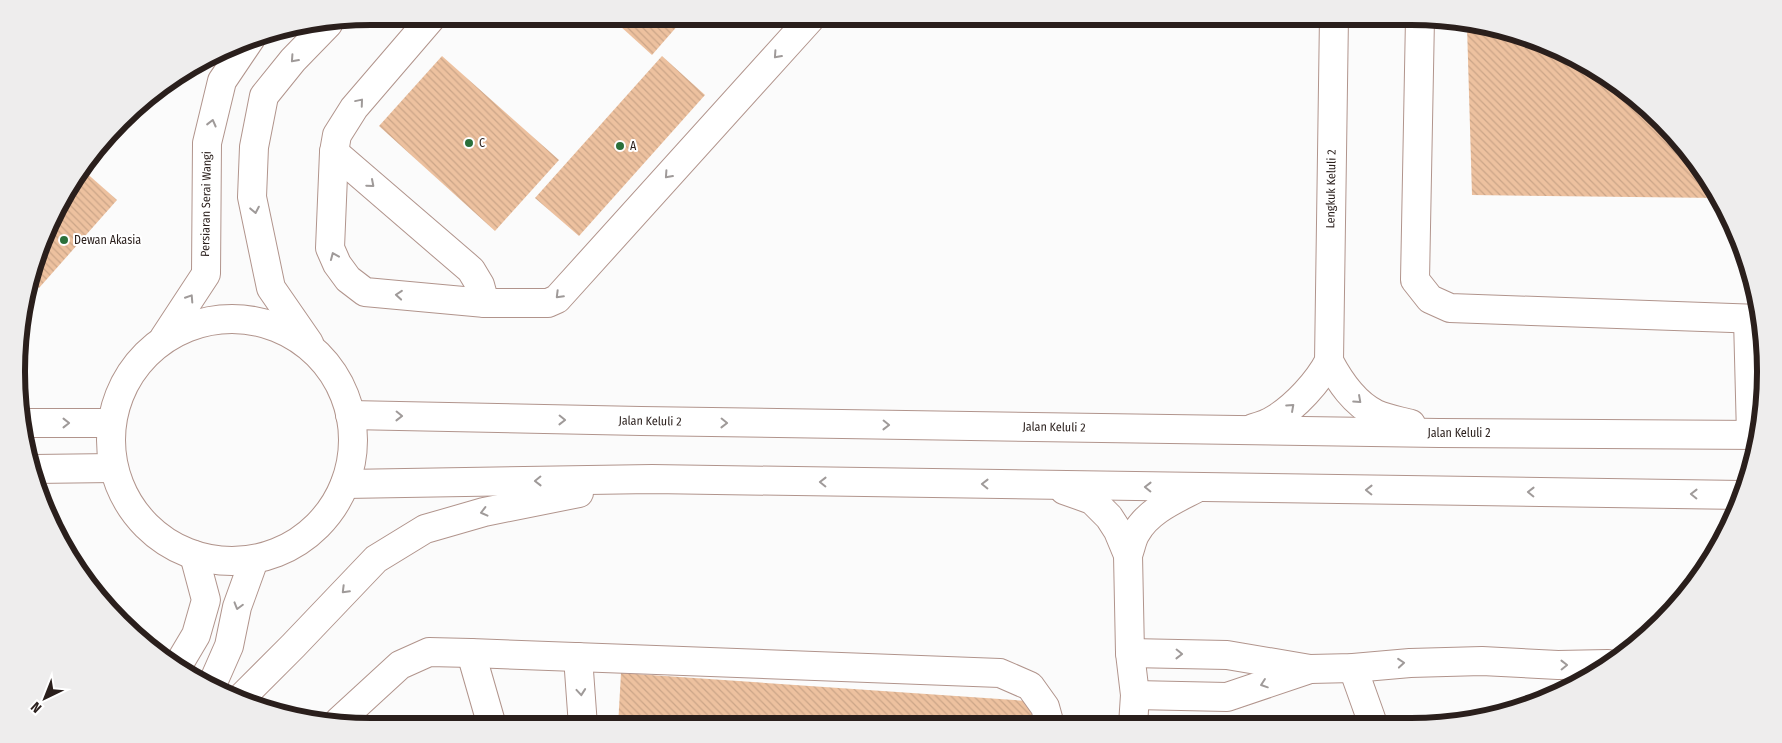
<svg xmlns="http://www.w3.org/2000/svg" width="1782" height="743" font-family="'Fira Sans Condensed',sans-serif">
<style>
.building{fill:url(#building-back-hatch)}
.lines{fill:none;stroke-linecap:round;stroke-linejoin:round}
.minor-casing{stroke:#b1948c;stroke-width:30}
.minor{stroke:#fff;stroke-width:28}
.oneway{stroke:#9f9a99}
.poi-dot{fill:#2a6f3a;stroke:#fff;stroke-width:2}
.labels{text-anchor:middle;stroke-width:4;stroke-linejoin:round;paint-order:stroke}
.poi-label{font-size:12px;fill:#2a1f1c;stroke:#fff;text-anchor:start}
.street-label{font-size:12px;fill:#2a1f1c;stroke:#fff}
.rim{fill:none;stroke:#2a1f1c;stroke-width:6}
</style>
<defs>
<pattern id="building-back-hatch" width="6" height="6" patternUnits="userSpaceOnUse" patternTransform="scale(1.25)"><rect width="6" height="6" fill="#edc19f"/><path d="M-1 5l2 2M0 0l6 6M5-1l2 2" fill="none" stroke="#cba588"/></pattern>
</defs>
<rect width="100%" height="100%" fill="#fbfbfb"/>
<g class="building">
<path d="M609,16H686L652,55Z"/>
<path d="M1467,26L1525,35L1588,64L1645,105L1693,155L1719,198L1472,195Z"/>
<path d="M442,56L559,160L495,231L379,126Z"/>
<path d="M662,56L705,95L579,236L535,198Z"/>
<path d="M83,170L117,200L39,288L31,281L64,194Z"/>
<path d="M621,673L1028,701L1035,725L618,726Z"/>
</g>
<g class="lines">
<g class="minor-casing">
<g id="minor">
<path d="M433,16L354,108L337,135L334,152L330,248L337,264L348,279L365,292L485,303H548L557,299L810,19L807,16"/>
<path d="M1420,18L1415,280L1430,299L1450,308L1760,319"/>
<path d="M334,152L471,270L480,285L485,303"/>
<path d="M1748,319L1751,435"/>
<circle cx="232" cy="440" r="121"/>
<path d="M164,338L206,274L207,143L222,81L251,38"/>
<path d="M309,343L271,288L252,197L254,147L264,96L293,60L328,24"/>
<path d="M1329,361C1340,382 1354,403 1376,414C1387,419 1400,421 1411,424"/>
<path d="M350,415L641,421L1439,433L1759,435"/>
<path d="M21,423H111"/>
<path d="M1253,428C1261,426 1269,423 1275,419C1296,406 1318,382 1329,361L1334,16"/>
<path d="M34,469L113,468"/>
<path d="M345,484L652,479L1742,495"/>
<path d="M1064,490L1092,500L1109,517L1118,531L1128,555L1130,653L1135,695L1133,725"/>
<path d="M1128,555C1131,548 1132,539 1136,533C1148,511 1174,500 1195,489"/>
<path d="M471,653L492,726"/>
<path d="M1130,653L1227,655L1310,669L1353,668L1410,663L1482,661L1558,665L1608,664"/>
<path d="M578,657L583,726"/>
<path d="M177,667L196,635L206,600L194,555"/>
<path d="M1353,668L1373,724"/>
<path d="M211,687L229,646L237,607L254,560"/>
<path d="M1135,695L1227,697L1307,670"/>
<path d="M239,700L293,646L376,559L425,529L484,512L579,493"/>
<path d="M339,721L400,665L429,652L471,653L1000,673L1030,686L1045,707L1050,725"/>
</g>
</g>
<use href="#minor" class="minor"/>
</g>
<defs><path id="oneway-chevron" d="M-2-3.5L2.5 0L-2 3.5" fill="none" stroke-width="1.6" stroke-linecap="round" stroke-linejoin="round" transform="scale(1.25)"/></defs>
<g class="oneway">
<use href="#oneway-chevron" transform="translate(777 55) rotate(132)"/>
<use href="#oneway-chevron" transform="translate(294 59) rotate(132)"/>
<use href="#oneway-chevron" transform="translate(360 102) rotate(-50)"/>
<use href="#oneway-chevron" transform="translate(212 123) rotate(-76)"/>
<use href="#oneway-chevron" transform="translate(668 175) rotate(132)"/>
<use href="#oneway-chevron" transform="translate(371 184) rotate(41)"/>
<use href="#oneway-chevron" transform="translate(255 210) rotate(79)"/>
<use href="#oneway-chevron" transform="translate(334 256) rotate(-113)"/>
<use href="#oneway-chevron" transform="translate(399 295) rotate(-175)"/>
<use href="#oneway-chevron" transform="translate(559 295) rotate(135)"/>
<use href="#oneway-chevron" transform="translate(190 298) rotate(-57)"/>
<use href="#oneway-chevron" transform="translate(1358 400) rotate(42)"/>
<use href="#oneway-chevron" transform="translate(1291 407) rotate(-42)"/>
<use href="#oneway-chevron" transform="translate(399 416) rotate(1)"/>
<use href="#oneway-chevron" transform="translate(562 420) rotate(1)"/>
<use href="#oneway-chevron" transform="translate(66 423)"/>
<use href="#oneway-chevron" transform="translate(724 423) rotate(1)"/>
<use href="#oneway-chevron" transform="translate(886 425) rotate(1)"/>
<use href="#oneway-chevron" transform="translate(538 481) rotate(179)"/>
<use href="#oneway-chevron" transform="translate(823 482) rotate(-179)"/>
<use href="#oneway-chevron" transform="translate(985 484) rotate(-179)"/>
<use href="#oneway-chevron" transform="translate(1148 487) rotate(-179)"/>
<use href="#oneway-chevron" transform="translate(1369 490) rotate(-179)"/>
<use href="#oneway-chevron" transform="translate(1531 492) rotate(-179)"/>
<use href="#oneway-chevron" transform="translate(1694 494) rotate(-179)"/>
<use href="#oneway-chevron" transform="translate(484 512) rotate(166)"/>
<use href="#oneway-chevron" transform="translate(345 590) rotate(135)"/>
<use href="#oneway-chevron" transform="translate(238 606) rotate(106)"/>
<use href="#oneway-chevron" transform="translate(1179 654) rotate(1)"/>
<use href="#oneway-chevron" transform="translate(1401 663) rotate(-5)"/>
<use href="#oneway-chevron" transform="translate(1564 665) rotate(-1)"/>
<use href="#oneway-chevron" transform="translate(1264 684) rotate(161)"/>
<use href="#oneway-chevron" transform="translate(581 692) rotate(85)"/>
</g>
<g class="poi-dot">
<circle cx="469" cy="143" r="5"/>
<circle cx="620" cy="146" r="5"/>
<circle cx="64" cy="240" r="5"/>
</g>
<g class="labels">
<g class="poi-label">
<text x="479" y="147">C</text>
<text x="630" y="150">A</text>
<text x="74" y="244">Dewan Akasia</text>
</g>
<g class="street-label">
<text transform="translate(1331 189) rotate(-89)" y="4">Lengkuk Keluli 2</text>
<text transform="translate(206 204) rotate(-89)" y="4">Persiaran Serai Wangi</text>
<text transform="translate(650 421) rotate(1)" y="4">Jalan Keluli 2</text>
<text transform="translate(1054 427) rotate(1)" y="4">Jalan Keluli 2</text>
<text x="1459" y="437">Jalan Keluli 2</text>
</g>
</g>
<path d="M0 0H1782V743H0ZM371 25H1411A346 346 0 0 1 1757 371V372A346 346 0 0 1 1411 718H371A346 346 0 0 1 25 372V371A346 346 0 0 1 371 25Z" fill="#eeeded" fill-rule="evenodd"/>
<path class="rim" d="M371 25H1411A346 346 0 0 1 1757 371V372A346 346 0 0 1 1411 718H371A346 346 0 0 1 25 372V371A346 346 0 0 1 371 25Z"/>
<g transform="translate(45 698) rotate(223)" stroke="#ffffff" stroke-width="4" paint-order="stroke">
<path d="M0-4L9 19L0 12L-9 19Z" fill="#2a1f1c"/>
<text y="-8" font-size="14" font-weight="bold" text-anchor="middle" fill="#2a1f1c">N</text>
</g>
</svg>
